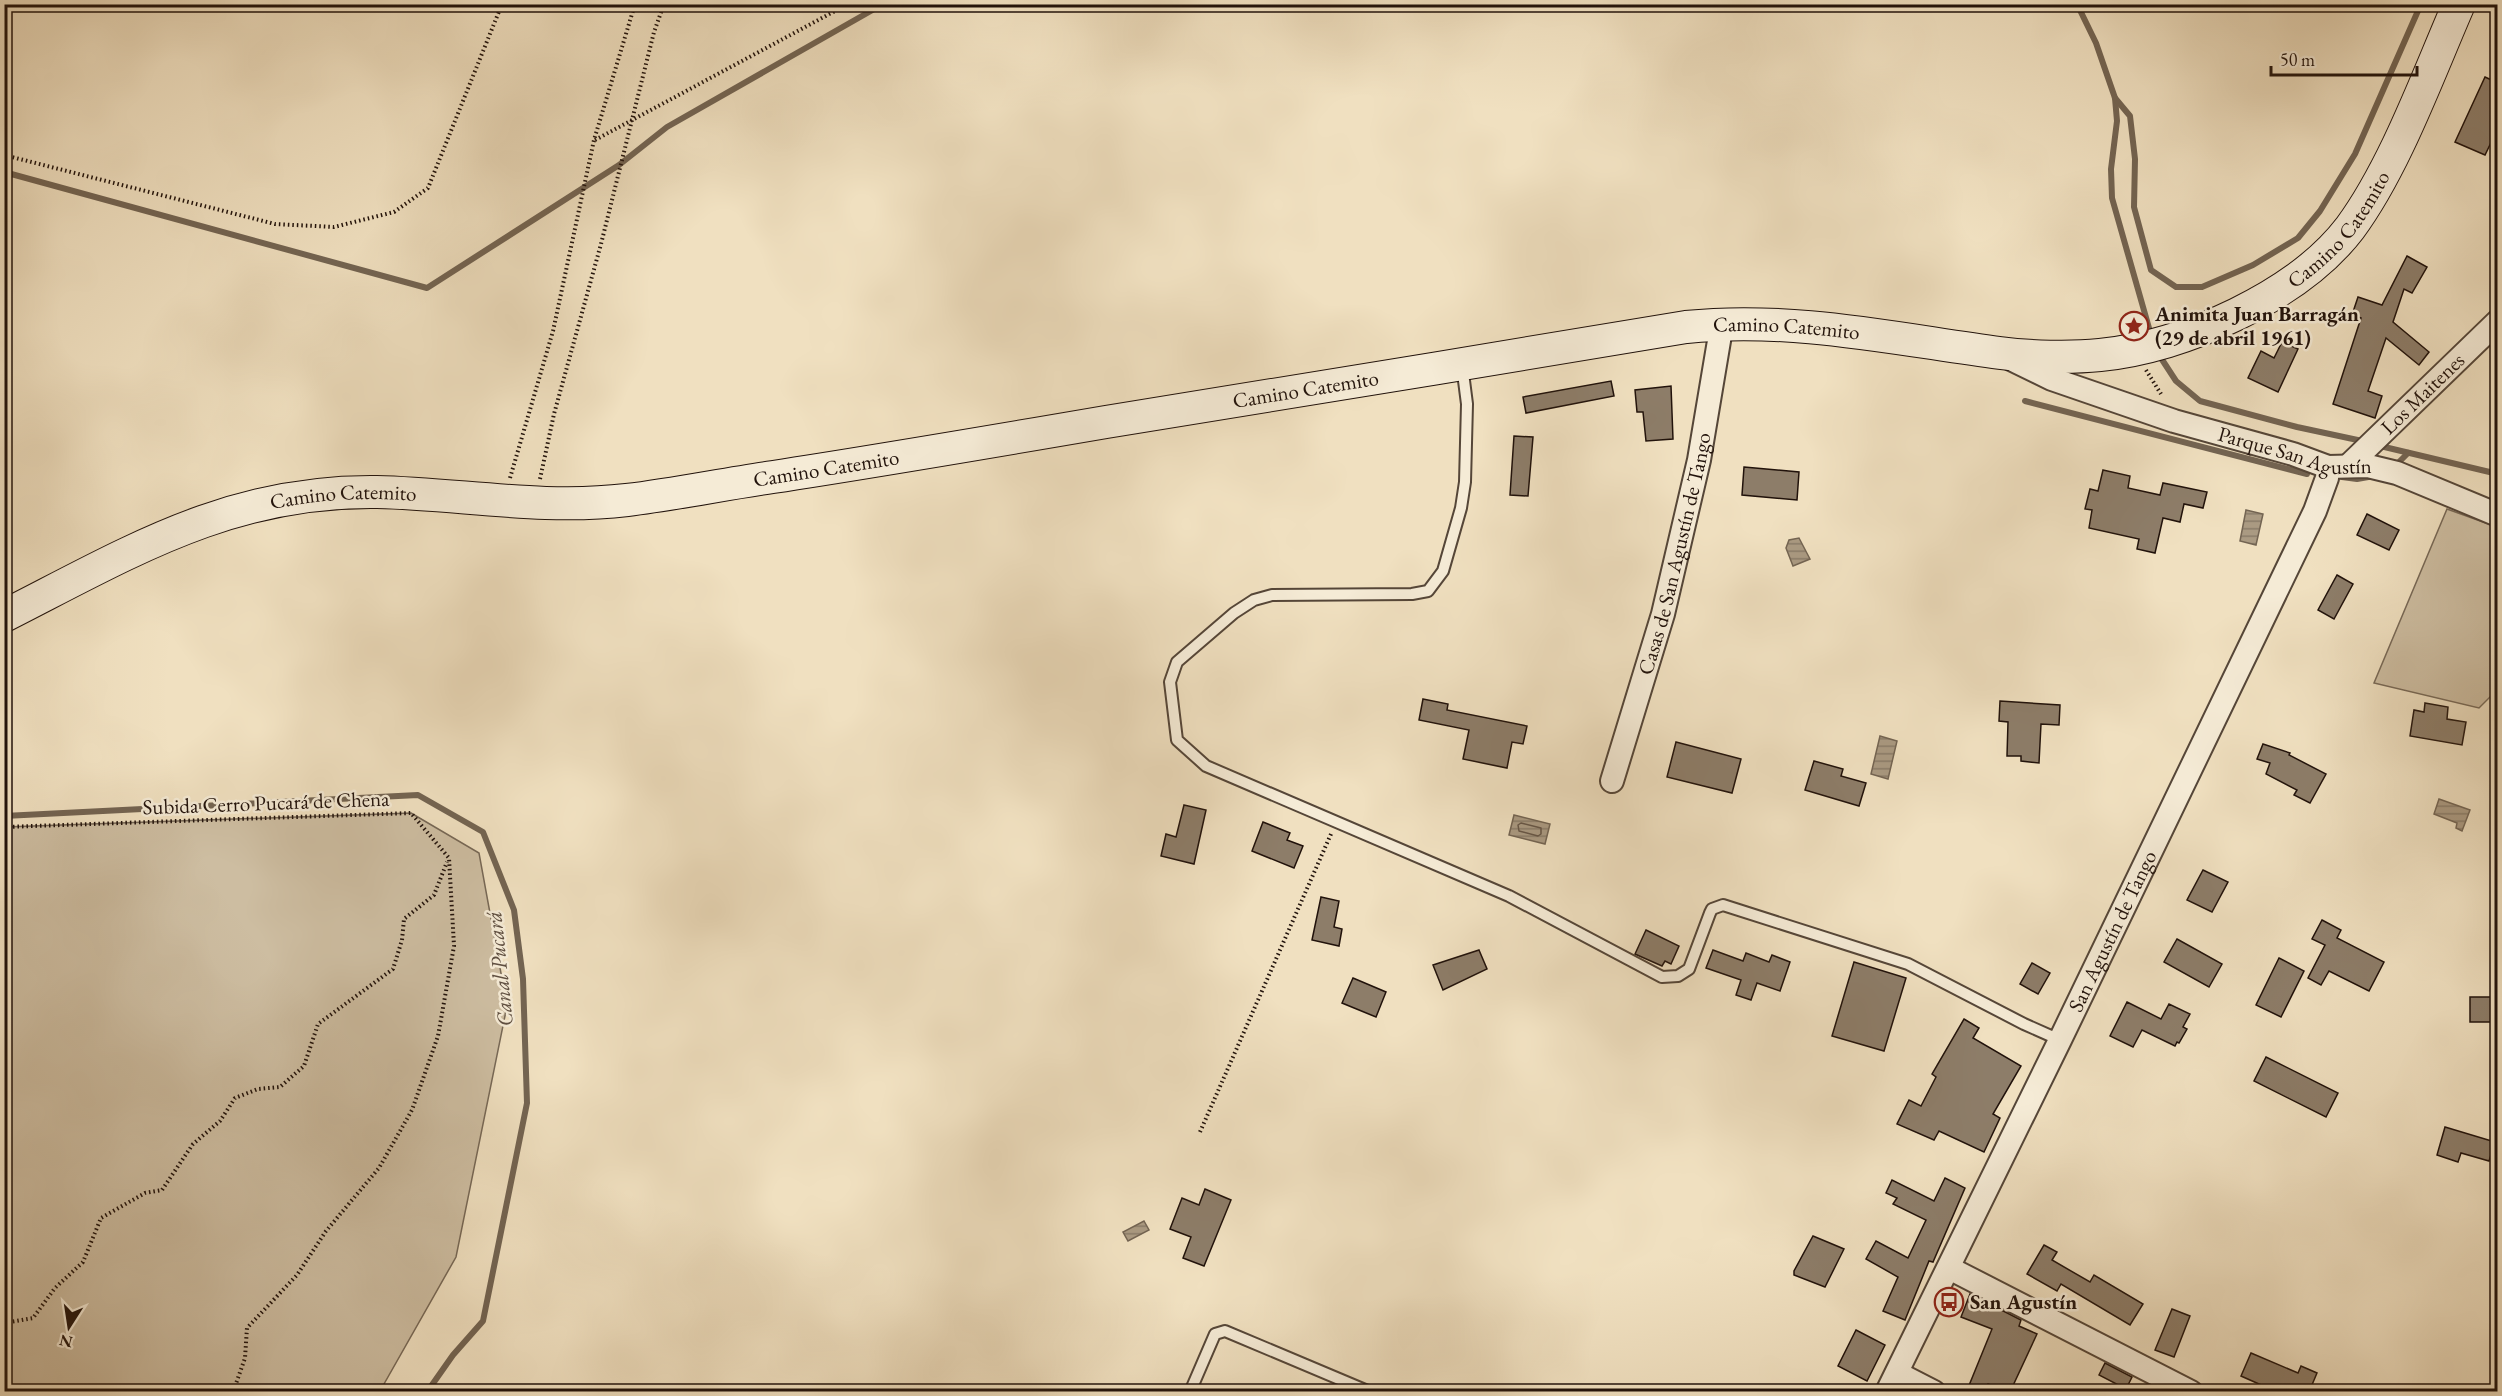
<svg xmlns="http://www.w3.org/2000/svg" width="2502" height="1396" font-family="'EB Garamond',serif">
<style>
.grass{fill:#cdbda1;stroke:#776856;stroke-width:1.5}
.water{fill:url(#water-rules);stroke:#736452;stroke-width:1.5}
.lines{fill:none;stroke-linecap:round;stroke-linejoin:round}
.shore{stroke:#665646;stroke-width:1.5}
.stream{stroke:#736452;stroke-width:6}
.building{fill:#8d7d69;stroke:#21120b;stroke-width:1.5}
.lane-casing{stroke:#554638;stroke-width:14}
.street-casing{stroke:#554638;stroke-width:26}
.secondary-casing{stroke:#21120b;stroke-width:34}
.path{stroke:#21120b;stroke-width:4;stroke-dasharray:1.5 3;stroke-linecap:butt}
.lane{stroke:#f5ebd6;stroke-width:10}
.street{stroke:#f5ebd6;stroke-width:22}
.secondary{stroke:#f5ebd6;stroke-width:32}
.labels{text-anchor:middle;stroke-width:5;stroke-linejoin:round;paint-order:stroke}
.street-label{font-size:21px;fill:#21120b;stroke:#f5ebd6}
.poi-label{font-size:21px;font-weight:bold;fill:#21120b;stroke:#f5ebd6;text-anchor:start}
.water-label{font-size:22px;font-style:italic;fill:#5f4f41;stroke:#f5ebd6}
</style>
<defs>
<pattern id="water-rules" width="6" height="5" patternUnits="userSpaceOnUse" patternTransform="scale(1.5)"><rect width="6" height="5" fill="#aa9a82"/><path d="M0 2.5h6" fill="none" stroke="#8a7c69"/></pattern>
</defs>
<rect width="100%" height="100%" fill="#f0e0c0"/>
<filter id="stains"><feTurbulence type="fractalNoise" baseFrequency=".00333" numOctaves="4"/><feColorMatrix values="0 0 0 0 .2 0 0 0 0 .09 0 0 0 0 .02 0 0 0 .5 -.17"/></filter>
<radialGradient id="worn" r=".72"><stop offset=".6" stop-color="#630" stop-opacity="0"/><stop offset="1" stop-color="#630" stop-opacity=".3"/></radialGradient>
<g class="grass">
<path d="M2447,509L2497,527V690L2479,708L2374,683Z"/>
<path d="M411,813L479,853L507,1006L456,1257L380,1391H5V827Z"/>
</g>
<g class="water">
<path d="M2246,510L2263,514L2256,545L2240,541Z"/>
<path d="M1799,538L1810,559L1793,566L1786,548L1789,540Z"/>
<path d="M1880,736L1897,741L1888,779L1871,774Z"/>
<path d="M2439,799L2470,810L2462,831L2456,828L2457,823L2434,814Z"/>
<path d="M1514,815L1550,824L1545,844L1509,835Z"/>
<path d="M1144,1221L1149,1230L1128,1241L1123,1232Z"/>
</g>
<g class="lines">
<path class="shore" d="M1521,823L1541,828V834L1538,836L1519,831L1518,825Z"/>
<g class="stream">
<path d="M2077,4L2096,43L2115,98L2117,121L2111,169L2112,198L2151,335"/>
<path d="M2115,98L2130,116L2135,159L2134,207L2151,270L2176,287H2202L2253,265L2298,238L2320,211L2355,154L2421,4"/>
<path d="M4,172L427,288L619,165L667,127L883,4"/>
<path d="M2161,358L2176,381L2200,401L2297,427L2367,442"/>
<path d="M2025,401L2307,474"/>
<path d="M2376,445L2498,474"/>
<path d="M2399,462L2408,453"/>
<path d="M2342,477L2357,479L2374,476"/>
<path d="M4,816L418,795L483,832L514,910L523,979L527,1103L483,1321L453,1355L427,1392"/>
</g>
</g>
<g class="building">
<path d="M2485,77L2498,83V128L2485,155L2455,142Z"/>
<path d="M2407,256L2427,267L2412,293L2404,289L2393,322L2429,352L2419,365L2386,338L2368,391L2382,396L2375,418L2333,404L2361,318L2352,315L2358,297L2382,305Z"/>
<path d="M2282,342L2298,349L2278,392L2248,378L2261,351L2274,358Z"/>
<path d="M1611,381L1614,396L1526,413L1523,397Z"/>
<path d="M1671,386L1673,439L1646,441L1643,412H1637L1635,390Z"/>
<path d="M1514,436L1533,437L1528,496L1510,495Z"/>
<path d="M1744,467L1799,472L1797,500L1742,495Z"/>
<path d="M2103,470L2130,476L2128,488L2160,495L2163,483L2207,492L2203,508L2184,504L2180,522L2163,518L2155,553L2137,549L2139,539L2089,528L2092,510L2085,509L2090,489L2098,491Z"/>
<path d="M2367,514L2399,530L2389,550L2357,535Z"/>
<path d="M2337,575L2353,584L2334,619L2318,610Z"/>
<path d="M1423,699L1448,704L1447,710L1527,726L1523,744L1512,742L1507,768L1463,759L1469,730L1419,720Z"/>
<path d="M2000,701L2060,705L2059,725L2041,724L2039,763L2021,761V756H2007L2008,722L1999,721Z"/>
<path d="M2425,703L2448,707L2447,719L2466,722L2462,745L2410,736L2414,710L2424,712Z"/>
<path d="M1676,742L1741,759L1732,793L1667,777Z"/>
<path d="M2263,744L2290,753L2289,755L2326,774L2310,803L2294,795L2297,790L2266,774L2270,763L2257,759Z"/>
<path d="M1814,761L1843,769L1841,776L1866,783L1859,806L1805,790Z"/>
<path d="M1184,805L1206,810L1194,864L1161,856L1166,834L1176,837Z"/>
<path d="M1263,822L1290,833L1287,840L1303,846L1294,868L1252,851Z"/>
<path d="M2203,870L2228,882L2212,912L2187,900Z"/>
<path d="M1321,897L1339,901L1334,927L1342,929L1339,946L1312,940Z"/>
<path d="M2322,920L2341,930L2337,938L2384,962L2369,991L2329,971L2321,985L2308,978L2325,945L2312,939Z"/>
<path d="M1646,930L1679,946L1671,964L1665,961L1662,966L1635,954Z"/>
<path d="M2177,939L2222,964L2209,987L2164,962Z"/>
<path d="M1479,950L1487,969L1443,990L1433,965Z"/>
<path d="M1713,950L1743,961L1746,953L1769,962L1772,955L1790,962L1780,991L1757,983L1751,1000L1736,995L1741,980L1706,968Z"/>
<path d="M2279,958L2304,971L2281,1017L2256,1005Z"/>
<path d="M1854,962L1906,978L1884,1051L1832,1036Z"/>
<path d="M2032,963L2050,973L2038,994L2020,984Z"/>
<path d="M1353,978L1386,992L1376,1017L1342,1003Z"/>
<rect x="2470" y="997" width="28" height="25"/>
<path d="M2127,1002L2161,1019L2169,1004L2190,1014L2183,1027L2187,1029L2179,1043L2177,1042L2175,1046L2142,1030L2133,1047L2110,1036Z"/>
<path d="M1964,1019L1979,1028L1973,1038L2021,1066L1993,1114L2000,1118L1984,1152L1939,1131L1934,1140L1897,1124L1909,1100L1921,1106L1936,1077L1932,1074Z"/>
<path d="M2266,1057L2338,1093L2326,1117L2254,1081Z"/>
<path d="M2445,1127L2495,1142L2489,1161L2461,1153L2458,1162L2437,1155Z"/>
<path d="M1945,1178L1965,1188L1933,1262L1929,1261L1905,1320L1883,1311L1898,1277L1866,1259L1876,1241L1908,1258L1926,1220L1893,1204L1897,1198L1886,1193L1892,1180L1934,1201Z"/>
<path d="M1205,1189L1231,1200L1204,1266L1183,1258L1191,1237L1170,1229L1182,1198L1199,1205Z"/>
<path d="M1813,1236L1844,1249L1825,1287L1794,1275V1271Z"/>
<path d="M2044,1245L2057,1252L2052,1260L2090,1282L2094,1275L2143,1304L2130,1325L2061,1284L2057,1291L2027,1274Z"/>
<path d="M1970,1294L2021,1320L2019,1326L2037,1334L2010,1392L1988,1384L1985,1392H1976L1968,1388L1992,1329L1961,1317Z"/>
<path d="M2172,1309L2190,1316L2174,1357L2155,1350Z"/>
<path d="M1856,1330L1885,1345L1867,1381L1838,1366Z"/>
<path d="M2251,1353L2298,1373L2301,1366L2317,1373L2309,1392H2277L2241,1376Z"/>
<path d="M2105,1363L2132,1377L2126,1389L2099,1375Z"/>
</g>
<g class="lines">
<g class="lane-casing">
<g id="lane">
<path d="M1462,365L1467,404L1465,482L1461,508L1443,571L1428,591L1412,594L1272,595L1254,600L1234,613L1177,662L1170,682L1177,740L1206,766L1509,896L1662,977L1678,976L1689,969L1710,913L1712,909L1723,905L1908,964L2024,1024L2060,1040"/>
<path d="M1190,1392L1215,1334L1225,1331L1370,1392"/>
</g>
</g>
<g class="street-casing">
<g id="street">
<path id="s1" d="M2011,359L2052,379L2174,421L2293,454L2328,467L2368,466L2397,473L2498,515"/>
<path id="s2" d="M2348,466L2498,321"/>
<path id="s3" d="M1612,781L1663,614L1699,460L1722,323"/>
<path d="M1949,1268L2191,1392"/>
<path d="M1897,1373L1934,1392"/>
<path id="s4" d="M1887,1392L2060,1040L2315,511L2327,478L2328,467"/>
</g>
</g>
<g class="secondary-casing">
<g id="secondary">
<path id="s5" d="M4,616C130,552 230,490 377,492C461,494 543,510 627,500C676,494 724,484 773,477C884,460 995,441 1106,422C1299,390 1493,360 1686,327C1792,316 1895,339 2000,353C2030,357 2070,358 2100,355C2184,347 2298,296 2350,228C2395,167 2428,75 2459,4"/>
</g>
</g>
<g class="path">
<path d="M595,140L848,4"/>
<path d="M4,155L275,224L334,227L394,212L428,188L502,4"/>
<path d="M2146,370L2161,394"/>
<path d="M510,478L553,331L594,140L635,4"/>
<path d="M540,479L554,414L601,244L654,32L664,4"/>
<path d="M4,827L411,813L449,858L454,946L438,1036L412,1110L379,1168L326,1231L297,1275L247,1328L245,1358L233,1392"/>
<path d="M1200,1132L1331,834"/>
<path d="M4,1323L33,1318L55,1288L83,1262L101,1218L145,1193L162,1190L193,1144L220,1121L235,1098L258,1089L280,1087L304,1066L318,1024L393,969L402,940L404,919L434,895L447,862"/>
</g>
<use href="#lane" class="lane"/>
<use href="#street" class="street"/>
<use href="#secondary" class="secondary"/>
</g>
<defs>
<g id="sight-ring" transform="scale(1.5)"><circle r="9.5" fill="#f5ebd6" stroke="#8f2418" stroke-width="1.5"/><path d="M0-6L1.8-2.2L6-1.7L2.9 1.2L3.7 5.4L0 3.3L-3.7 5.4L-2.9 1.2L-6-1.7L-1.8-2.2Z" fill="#8f2418"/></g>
<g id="bus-ring" transform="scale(1.5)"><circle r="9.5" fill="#f5ebd6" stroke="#8f2418" stroke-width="1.5"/><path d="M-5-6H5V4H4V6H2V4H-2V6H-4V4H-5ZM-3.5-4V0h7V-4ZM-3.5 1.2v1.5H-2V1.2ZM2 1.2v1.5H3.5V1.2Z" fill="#8f2418"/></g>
</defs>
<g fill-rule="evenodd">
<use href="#sight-ring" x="2134" y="326"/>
<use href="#bus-ring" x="1949" y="1302"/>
</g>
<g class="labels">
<g class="street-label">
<text dy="7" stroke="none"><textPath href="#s5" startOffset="2416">Camino Catemito</textPath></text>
<text dy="7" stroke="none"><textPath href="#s5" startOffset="1822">Camino Catemito</textPath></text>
<text dy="7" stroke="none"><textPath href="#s5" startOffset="1336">Camino Catemito</textPath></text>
<text dy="7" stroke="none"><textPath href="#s2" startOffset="104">Los Maitenes</textPath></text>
<text dy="7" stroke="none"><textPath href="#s1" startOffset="300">Parque San Agustín</textPath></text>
<text dy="7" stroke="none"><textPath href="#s5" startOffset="850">Camino Catemito</textPath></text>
<text dy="7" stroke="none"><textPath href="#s5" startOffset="364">Camino Catemito</textPath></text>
<text dy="7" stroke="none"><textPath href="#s3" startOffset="236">Casas de San Agustín de Tango</textPath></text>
<text transform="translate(266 803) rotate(-2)" y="7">Subida Cerro Pucará de Chena</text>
<text dy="7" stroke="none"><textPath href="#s4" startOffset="513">San Agustín de Tango</textPath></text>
</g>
<g class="poi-label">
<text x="2155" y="321">Animita Juan Barragán<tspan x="2155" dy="24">(29 de abril 1961)</tspan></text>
<text x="1970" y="1309">San Agustín</text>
</g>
<g class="water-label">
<text transform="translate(499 969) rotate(-96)" y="8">Canal Pucará</text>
</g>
</g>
<rect width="2502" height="1396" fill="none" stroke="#f0e0c0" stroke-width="24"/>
<rect x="6" y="6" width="2490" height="1384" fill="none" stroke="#21120b" stroke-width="3"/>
<rect x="12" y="12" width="2478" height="1372" fill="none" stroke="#21120b" stroke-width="1.5"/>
<g transform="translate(69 1327) rotate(192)" stroke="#f5ebd6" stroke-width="4.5" paint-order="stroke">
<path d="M0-4.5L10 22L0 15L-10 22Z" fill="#21120b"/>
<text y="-9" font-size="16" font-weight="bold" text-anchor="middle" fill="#21120b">N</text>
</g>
<path d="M2271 66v9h146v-9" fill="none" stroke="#21120b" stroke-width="3"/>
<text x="2280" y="66" font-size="18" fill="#21120b" stroke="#f5ebd6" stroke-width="4.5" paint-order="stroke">50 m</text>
<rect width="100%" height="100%" filter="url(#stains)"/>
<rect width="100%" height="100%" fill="url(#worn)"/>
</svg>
